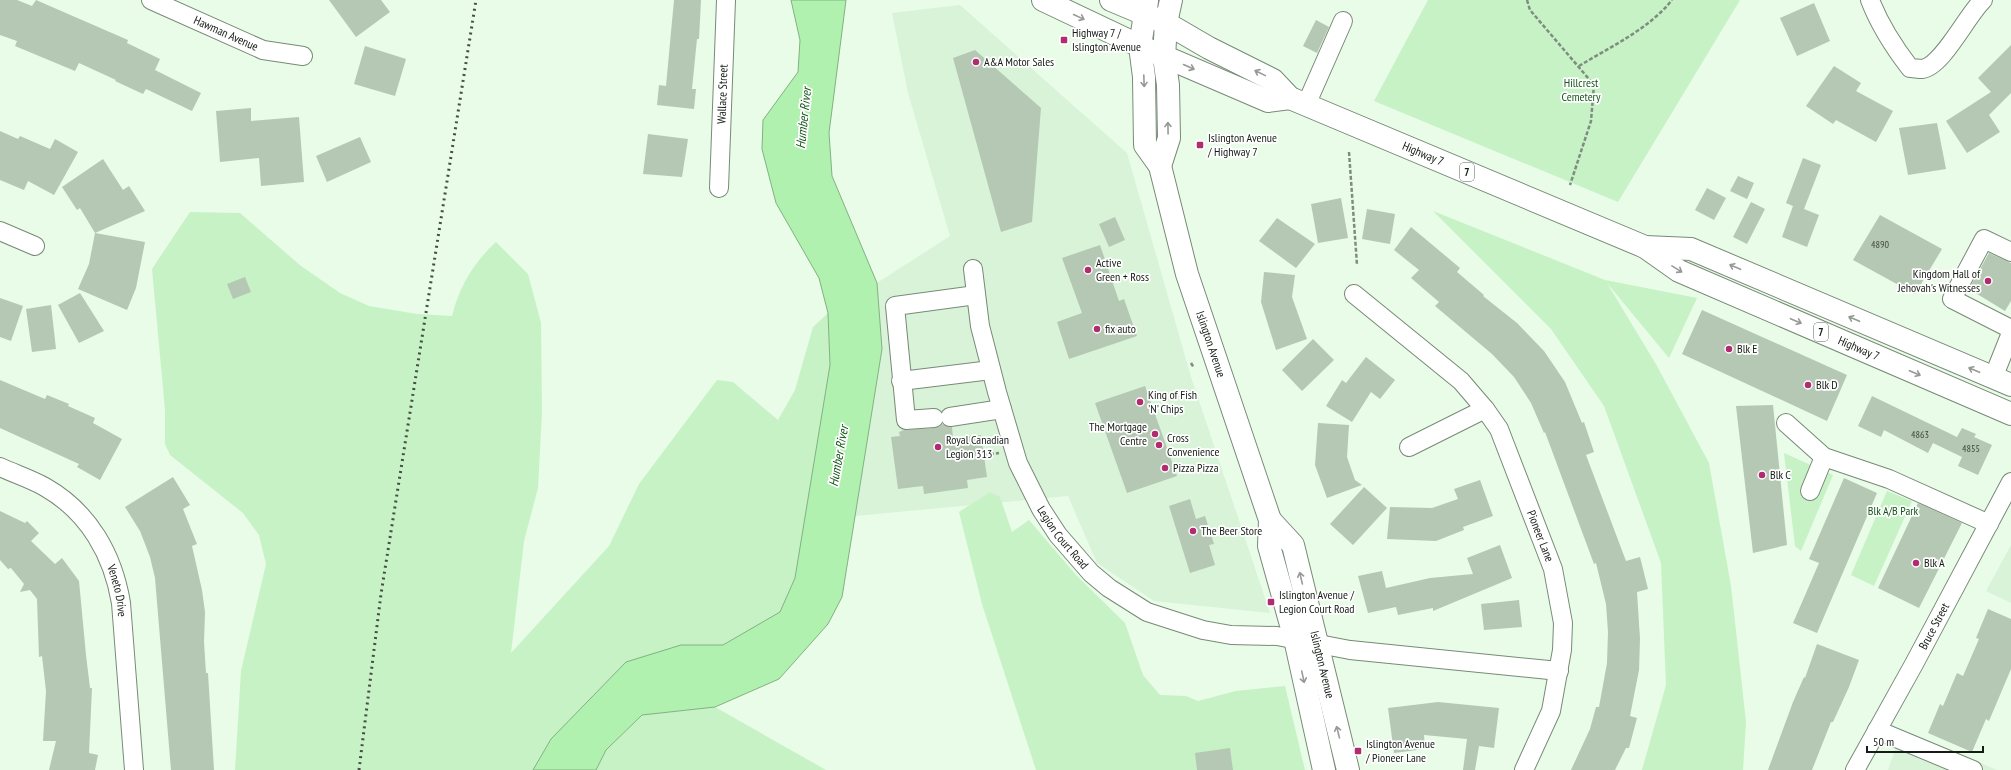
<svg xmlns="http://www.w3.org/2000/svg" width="2011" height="770" font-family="'PT Sans Narrow',sans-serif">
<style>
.built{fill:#d9f3d8}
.green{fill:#c7f2c6}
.water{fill:#b1f1b0;stroke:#82b182}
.building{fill:#b4c8b3}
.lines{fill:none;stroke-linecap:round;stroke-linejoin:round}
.minor-casing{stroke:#788a77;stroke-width:20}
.major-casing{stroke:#788a77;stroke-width:24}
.path{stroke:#7f8d7f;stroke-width:2.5;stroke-dasharray:4 2;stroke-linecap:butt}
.minor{stroke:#fff;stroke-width:18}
.major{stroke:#fff;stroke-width:22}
.rail{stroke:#454f45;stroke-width:3;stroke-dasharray:2 4;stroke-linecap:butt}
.oneway{stroke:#969996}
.poi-dot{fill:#b12b70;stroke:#fff;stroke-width:1.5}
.labels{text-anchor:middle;stroke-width:3.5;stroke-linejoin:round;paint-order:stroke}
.number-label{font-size:10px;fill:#3d473c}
.shield{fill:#fff;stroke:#5b605b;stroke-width:1}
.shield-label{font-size:11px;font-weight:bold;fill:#151c15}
.street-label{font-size:12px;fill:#151c15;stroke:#fff}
.poi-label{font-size:12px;fill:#151c15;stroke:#fff;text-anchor:start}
.park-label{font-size:12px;fill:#15551a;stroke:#fff}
.water-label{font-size:13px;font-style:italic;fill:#16561b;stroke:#fff}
</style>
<rect width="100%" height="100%" fill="#e8fce7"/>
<g class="built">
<path d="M960,5L1127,153L1191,377L1270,613L1154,601L1097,563L1068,496L855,516L882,349L877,283L950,236L908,93L892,13Z"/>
<path d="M2011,545V603L1986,591Z"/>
<path d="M1902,730L1997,770H1888Z"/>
</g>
<g class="green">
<path d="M1428,0H1740L1618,202L1374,101Z"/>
<path d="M1433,211L1605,280L1697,298L1669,358L1607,283L1657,366L1709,463L1731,586L1746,722L1743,770H1642L1666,685L1661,563L1604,406L1551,329Z"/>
<path d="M190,212L240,213L301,266L340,293L369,306L417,314L452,316C459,287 474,262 496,242L528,274L541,323L542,412L538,488L524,541L511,653L609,546L639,484L717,380L733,382L778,420L795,390L813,327L828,313L830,365L807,514L795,578L780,612L723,645H681L551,739L533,770H235L241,671L266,564L259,535L243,513L170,455L165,444V410L152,269Z"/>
<path d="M1784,453L1833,475L1801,551L1795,546Z"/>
<path d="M1887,491L1912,501L1874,586L1851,575Z"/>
<path d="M990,492L1000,497L1012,532L1029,520L1076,575L1125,623L1143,675L1160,695L1186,696L1198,701L1236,691L1285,686L1305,770H1036L982,604L959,512Z"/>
<path d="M715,707L826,770H596L606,750L642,715Z"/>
</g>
<path class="water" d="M791,0H846L829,133L832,176L877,283L882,349L842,597L828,624L779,679L715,707L642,715L606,750L596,770H533L551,739L626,662L681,645H723L780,612L795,578L830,365L828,313L819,278L776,203L762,149L763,120L798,72L800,40Z"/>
<g class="building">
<path d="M0,0H17L32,6L36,0L128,40L127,43L160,59L155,70L201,93L192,111L146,89L143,94L115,81L116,80L79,63L75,71L15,46L17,41L0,35Z"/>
<path d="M329,0H381L390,12L356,37Z"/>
<path d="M674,0H701L699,39H697L692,89H696L694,109L657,105L659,85L666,86Z"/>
<path d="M1814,3L1830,41L1797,56L1780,18Z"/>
<path d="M1316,20L1329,27L1317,53L1303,46Z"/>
<path d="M2011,45V93L1989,115L2000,132L1967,153L1946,121L1991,92L1978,78Z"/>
<path d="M365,46L406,59L395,96L354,84Z"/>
<path d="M975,50L1041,108L1032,222L1001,232L953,58Z"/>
<path d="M1834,66L1861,83L1856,91L1893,111L1876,142L1836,120L1833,124L1806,106Z"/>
<path d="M251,108V121L299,117L304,182L261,186L259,158L220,162L216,111Z"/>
<path d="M1937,123L1946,169L1908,175L1899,128Z"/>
<path d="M0,131L18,139L20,136L50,149L55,139L78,152L54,195L28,181L24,190L0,180Z"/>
<path d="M648,134L688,139L682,177L643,174Z"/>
<path d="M360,137L371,162L327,182L316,156Z"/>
<path d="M1803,158L1821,165L1804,209L1819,215L1807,247L1782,237L1793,206L1786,203Z"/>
<path d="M103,159L123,190L129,186L145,211L95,233L80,208L77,210L62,187Z"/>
<path d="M1738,176L1754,183L1747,199L1730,191Z"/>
<path d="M1707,188L1726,198L1714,220L1695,210Z"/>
<path d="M1341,198L1348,238L1318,243L1311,204Z"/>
<path d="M1751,202L1765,209L1747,244L1733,237Z"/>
<path d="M1367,209L1395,214L1390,244L1362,239Z"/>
<path d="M1880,215L1942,249L1915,294L1853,260Z"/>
<path d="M1115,217L1125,240L1109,247L1099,224Z"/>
<path d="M1277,218L1315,244L1296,268L1259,241Z"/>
<path d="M1411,227L1460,268L1457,272L1484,295L1483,296L1517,323L1544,351L1565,382L1582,423L1584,422L1594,452L1586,455L1626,561L1640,557L1648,589L1637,592L1640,639L1639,670L1630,716L1637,718L1629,748H1626L1615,770H1571L1590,729L1596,707H1599L1607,663L1608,632L1606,604L1596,563L1594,564L1545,432L1544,433L1531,403L1514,377L1492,354L1435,306L1439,302L1411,278L1419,270L1394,250Z"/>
<path d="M95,233L145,242L136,288L127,310L78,289L89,264Z"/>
<path d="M1100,245L1119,301L1124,299L1137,336L1069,359L1057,322L1082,313L1062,258Z"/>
<path d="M1989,253L2011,263V301L2005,311L1969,289Z"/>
<path d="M1264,272L1295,275L1292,297L1307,339L1276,350L1261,302Z"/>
<path d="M245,277L251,292L233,299L227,284Z"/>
<path d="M80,293L104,331L79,343L58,305Z"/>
<path d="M0,298L23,306L11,341L0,337Z"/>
<path d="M51,305L56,349L32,352L26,309Z"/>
<path d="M1702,310L1847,375L1827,421L1682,354Z"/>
<path d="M1313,339L1334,360L1302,391L1282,370Z"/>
<path d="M1366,357L1395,380L1380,399L1371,392L1352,422L1326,406L1342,380L1346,383Z"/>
<path d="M0,380L45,399L47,395L69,404L68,406L95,418L93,423L122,439L100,480L77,467L79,464L0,428Z"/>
<path d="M1145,386L1177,476L1127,493L1095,403Z"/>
<path d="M1872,396L1957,437L1962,428L1976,434L1974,437L1992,445L1978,475L1958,466L1962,457L1933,443L1928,453L1884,430L1881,437L1858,426Z"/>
<path d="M1773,405L1787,545L1753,553L1736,406Z"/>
<path d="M1318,423L1349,425L1347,457L1355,480L1362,485L1327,498L1315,465Z"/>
<path d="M942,424L952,427L953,438L981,435L987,477L967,480L968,488L924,494L923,486L898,489L891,437L900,436L899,432L904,430L935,428Z"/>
<path d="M173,477L190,505L183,509L197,544L192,546L202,590L205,612L204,642L206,673H208L214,770H171L155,578L150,557L140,531L125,507Z"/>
<path d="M1844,478L1877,493L1817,633L1793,623L1819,563L1809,559Z"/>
<path d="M1480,480L1493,516L1463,527L1464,530L1436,541L1387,539L1390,507L1432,508L1458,499L1454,489Z"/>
<path d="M1364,487L1387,508L1353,545L1330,524Z"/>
<path d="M1190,499L1196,519L1205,516L1214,544L1209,545L1215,565L1190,573L1169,506Z"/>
<path d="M1918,503L1962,523L1919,608L1878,588Z"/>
<path d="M0,511L25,523L27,521L39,533L31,541L55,564L62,558L79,581L86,655L90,688H92L89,753L98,755L95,770H49L56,741H43L46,691L42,656L39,657L37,599L30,590L20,592L24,584L11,568L8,569L0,560Z"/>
<path d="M1500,545L1512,578L1433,611V608L1398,615L1396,607L1368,613L1358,576L1382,571L1386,588L1430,578L1473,574L1467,558Z"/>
<path d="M1519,600L1522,627L1484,630L1481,604Z"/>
<path d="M1988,609L2011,619V669L1989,721L1986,719L1972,752L1928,733L1940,704L1943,706L1957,673L1963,676L1979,639L1976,638Z"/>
<path d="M1817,644L1859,660L1849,687L1833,722H1831L1812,770H1768L1793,702L1804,677L1805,678Z"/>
<path d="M1438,702L1499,708L1494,748L1479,746L1475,770H1463L1467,739L1424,735L1425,749L1394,753L1388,708Z"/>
<path d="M1230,748L1233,770H1197L1195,753Z"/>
</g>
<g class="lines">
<g class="minor-casing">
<g id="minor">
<path id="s1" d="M151,0L263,50L303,56"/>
<path d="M1870,0C1880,26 1893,46 1910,68C1914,68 1918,69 1922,69C1942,67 1967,15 1983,0"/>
<path d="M1306,105L1343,21"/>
<path id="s2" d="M719,188L726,0"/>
<path d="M0,231L35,246"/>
<path d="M2011,252L1984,239L1952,299L2011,329"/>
<path id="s3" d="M973,269L980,326L997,392L1018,463L1041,509L1058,535L1091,573L1109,588L1147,612L1203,630L1231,635L1277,636L1350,650L1559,671"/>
<path id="s4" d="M1354,294L1461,381L1485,409L1499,429L1553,569L1563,623L1562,650L1551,711L1524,770"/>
<path d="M1993,378L2011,333"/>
<path d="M901,381L991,370"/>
<path d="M950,417L1002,409"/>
<path d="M934,418L906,420L895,306L976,295"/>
<path d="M1786,423L1824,457L1889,479L1989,524"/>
<path d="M1409,447L1485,409"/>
<path id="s5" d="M0,467C15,474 31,479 45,487C89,512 113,555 121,603L134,770"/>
<path d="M1810,491L1824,457"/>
<path d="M1877,730L1973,770"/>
<path id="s6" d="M1855,770L1914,664L2011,482"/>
</g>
</g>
<g class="major-casing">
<g id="major">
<path d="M1043,0L1140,46L1268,101L1290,98"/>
<path id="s7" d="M1111,0L1166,23L1209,48L1273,80L1290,98L1645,247L1679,271L2011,414"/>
<path id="s8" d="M1147,1L1140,46L1144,77L1145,145L1160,166L1187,274L1270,520L1269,546L1295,639L1324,770"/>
<path d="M1160,166L1169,138L1168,85L1164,57L1166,23L1171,0"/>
<path d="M1645,247L1691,249L2011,385"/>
<path id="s9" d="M1270,520L1293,545L1348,770"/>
</g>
</g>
<g class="path">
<path d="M1527,0L1530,10L1594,85L1591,121L1570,185"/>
<path d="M1579,66C1610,47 1649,29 1672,0"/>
<path d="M1349,152L1357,265"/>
<path d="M1191,363L1194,368"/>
<path d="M984,455L999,453"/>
</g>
<use href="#minor" class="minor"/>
<use href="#major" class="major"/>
<path class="rail" d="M359,770L381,594L476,0"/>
</g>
<defs><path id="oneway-shaft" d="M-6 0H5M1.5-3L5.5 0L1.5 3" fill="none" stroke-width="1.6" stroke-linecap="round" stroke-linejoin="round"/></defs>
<g class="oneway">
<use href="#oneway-shaft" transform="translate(1079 17) rotate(25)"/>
<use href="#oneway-shaft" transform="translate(1189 67) rotate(24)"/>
<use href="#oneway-shaft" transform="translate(1260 73) rotate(-154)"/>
<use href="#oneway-shaft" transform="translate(1144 81) rotate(88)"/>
<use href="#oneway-shaft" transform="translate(1168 128) rotate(-91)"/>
<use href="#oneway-shaft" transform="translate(1735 267) rotate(-157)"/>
<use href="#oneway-shaft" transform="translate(1677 269) rotate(32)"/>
<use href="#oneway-shaft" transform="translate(1854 319) rotate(-157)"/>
<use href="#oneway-shaft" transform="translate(1796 321) rotate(23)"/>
<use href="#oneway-shaft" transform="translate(1974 370) rotate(-157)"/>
<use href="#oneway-shaft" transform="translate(1915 373) rotate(23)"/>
<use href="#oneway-shaft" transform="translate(1301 578) rotate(-103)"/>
<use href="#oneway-shaft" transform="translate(1303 677) rotate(78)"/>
<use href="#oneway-shaft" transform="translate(1338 732) rotate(-104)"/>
</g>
<g class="poi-dot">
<rect x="1060" y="36" width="8" height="8" rx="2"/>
<circle cx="976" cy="62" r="4"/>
<rect x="1196" y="141" width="8" height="8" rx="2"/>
<circle cx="1088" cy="270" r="4"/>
<circle cx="1988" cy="281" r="4"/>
<circle cx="1097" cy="329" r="4"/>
<circle cx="1729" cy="349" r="4"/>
<circle cx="1808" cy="385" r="4"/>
<circle cx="1140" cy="402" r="4"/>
<circle cx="1155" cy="434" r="4"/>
<circle cx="1159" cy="445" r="4"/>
<circle cx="938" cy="447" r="4"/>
<circle cx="1165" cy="468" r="4"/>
<circle cx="1762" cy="475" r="4"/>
<circle cx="1193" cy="531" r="4"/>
<circle cx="1916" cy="563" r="4"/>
<rect x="1267" y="598" width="8" height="8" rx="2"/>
<rect x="1354" y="747" width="8" height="8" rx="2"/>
</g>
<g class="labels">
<g class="number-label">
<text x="1880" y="248">4890</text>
<text x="1920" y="438">4863</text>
<text x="1971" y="452">4855</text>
</g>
<g class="shield">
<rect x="1460" y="163" width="14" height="18" rx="3"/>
<rect x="1814" y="323" width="14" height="18" rx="3"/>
</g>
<g class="shield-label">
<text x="1467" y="176">7</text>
<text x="1821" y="336">7</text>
</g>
<g class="street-label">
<text dy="4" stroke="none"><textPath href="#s1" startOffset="82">Hawman Avenue</textPath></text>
<text dy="4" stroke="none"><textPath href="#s2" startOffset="94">Wallace Street</textPath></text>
<text dy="4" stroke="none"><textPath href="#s7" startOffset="350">Highway 7</textPath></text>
<text dy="4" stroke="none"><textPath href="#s8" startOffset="356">Islington Avenue</textPath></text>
<text dy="4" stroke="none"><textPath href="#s7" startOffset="828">Highway 7</textPath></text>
<text dy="4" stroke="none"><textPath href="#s4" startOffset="314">Pioneer Lane</textPath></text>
<text dy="4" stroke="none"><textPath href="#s3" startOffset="287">Legion Court Road</textPath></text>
<text dy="4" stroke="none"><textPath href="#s5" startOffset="180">Veneto Drive</textPath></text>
<text dy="4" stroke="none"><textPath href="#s6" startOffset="164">Bruce Street</textPath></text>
<text dy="4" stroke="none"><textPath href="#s9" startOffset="157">Islington Avenue</textPath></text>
</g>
<g class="poi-label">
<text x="1072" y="37">Highway 7 /<tspan x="1072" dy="14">Islington Avenue</tspan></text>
<text x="984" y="66">A&amp;A Motor Sales</text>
<text x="1208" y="142">Islington Avenue<tspan x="1208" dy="14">/ Highway 7</tspan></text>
<text x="1096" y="267">Active<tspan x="1096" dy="14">Green + Ross</tspan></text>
<text x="1980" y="278" text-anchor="end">Kingdom Hall of<tspan x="1980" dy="14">Jehovah's Witnesses</tspan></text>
<text x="1105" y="333">fix auto</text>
<text x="1737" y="353">Blk E</text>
<text x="1816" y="389">Blk D</text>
<text x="1148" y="399">King of Fish<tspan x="1148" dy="14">'N' Chips</tspan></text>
<text x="1147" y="431" text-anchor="end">The Mortgage<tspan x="1147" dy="14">Centre</tspan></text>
<text x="1167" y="442">Cross<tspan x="1167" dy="14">Convenience</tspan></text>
<text x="946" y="444">Royal Canadian<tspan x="946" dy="14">Legion 313</tspan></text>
<text x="1173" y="472">Pizza Pizza</text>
<text x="1770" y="479">Blk C</text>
<text x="1201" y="535">The Beer Store</text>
<text x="1924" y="567">Blk A</text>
<text x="1279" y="599">Islington Avenue /<tspan x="1279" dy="14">Legion Court Road</tspan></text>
<text x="1366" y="748">Islington Avenue<tspan x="1366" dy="14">/ Pioneer Lane</tspan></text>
</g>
<g class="park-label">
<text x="1581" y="87">Hillcrest<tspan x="1581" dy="14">Cemetery</tspan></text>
<text x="1893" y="515">Blk A/B Park</text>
</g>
<g class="water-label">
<text transform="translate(803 118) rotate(-84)" y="5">Humber River</text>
<text transform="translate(838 456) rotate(-80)" y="5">Humber River</text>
</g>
</g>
<path d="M1867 746v6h116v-6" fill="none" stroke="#151c15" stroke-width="2"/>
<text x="1873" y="746" font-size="12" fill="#151c15" stroke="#ffffff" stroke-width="3" paint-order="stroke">50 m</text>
</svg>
